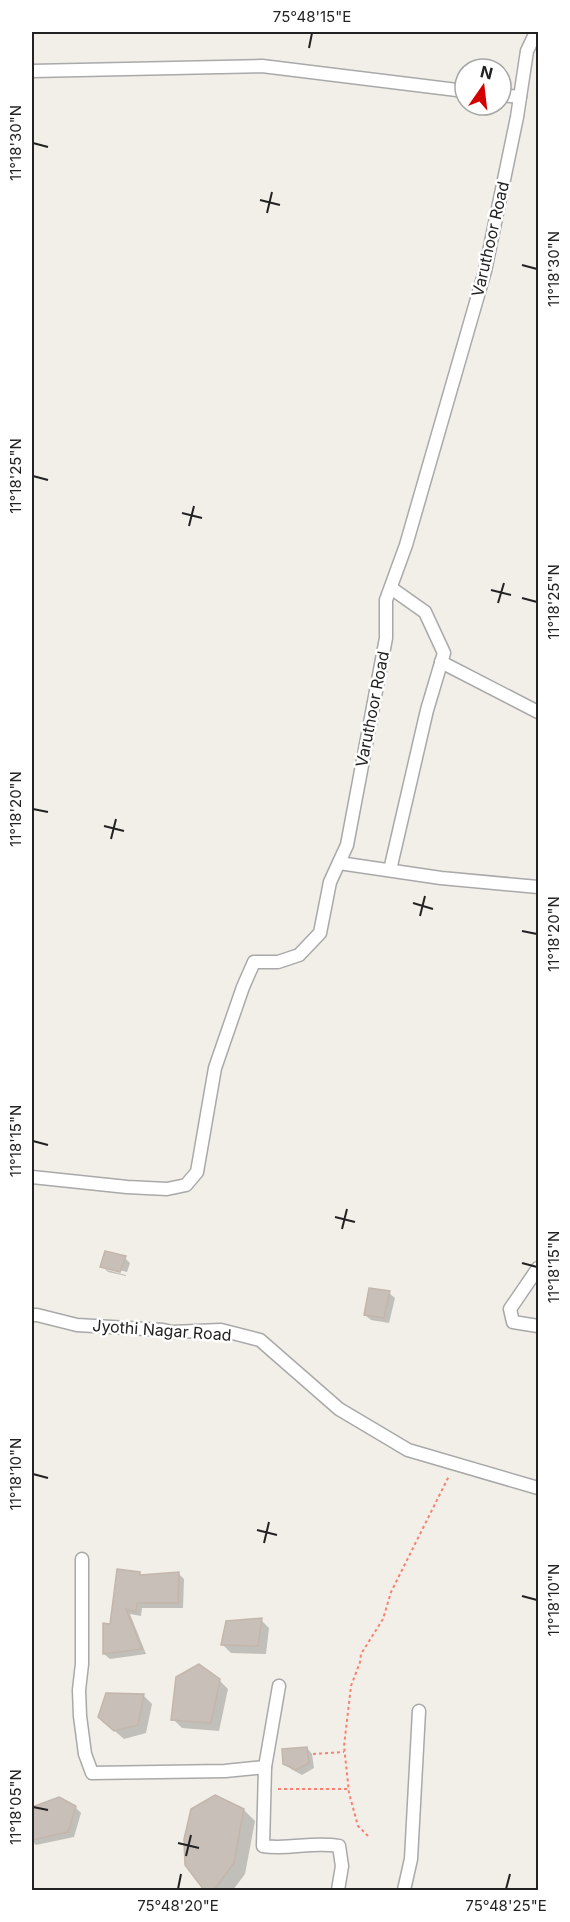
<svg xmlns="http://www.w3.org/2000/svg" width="570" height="1922" font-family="Inter,sans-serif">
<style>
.shadow{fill:#0003}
.building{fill:#c7bfb8;stroke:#c4b6ab;stroke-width:1.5}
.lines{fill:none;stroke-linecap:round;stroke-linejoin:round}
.street-casing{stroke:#a9a9a9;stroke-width:15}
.path{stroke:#fa8072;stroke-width:2;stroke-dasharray:3 3;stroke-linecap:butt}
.street{stroke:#fff;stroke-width:12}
.ticks{fill:none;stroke:#222;stroke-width:2}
.labels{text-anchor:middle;stroke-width:5;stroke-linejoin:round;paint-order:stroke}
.street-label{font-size:16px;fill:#222;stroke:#fff}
.neatline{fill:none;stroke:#222;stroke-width:2}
.ticks-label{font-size:15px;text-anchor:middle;fill:#222}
</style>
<rect width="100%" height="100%" fill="#f2efe9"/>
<g class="shadow">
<path d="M125,1258L130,1263L127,1272L107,1267V1270L126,1275V1276L108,1272L102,1266Z"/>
<path d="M389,1293L395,1298L389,1323L371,1320L365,1315Z"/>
<path d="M139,1574L142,1576L179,1574L184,1579L183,1608H142L141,1616L130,1614L146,1654L110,1659L104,1654L111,1625Z"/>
<path d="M261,1620L269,1628L266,1654L231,1653L223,1645Z"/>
<path d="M219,1680L228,1689L219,1731L182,1728L173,1719Z"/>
<path d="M143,1695L152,1704L146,1733L124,1739L109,1726Z"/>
<path d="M307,1748L312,1754L314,1768L302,1775L291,1769L285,1763Z"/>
<path d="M75,1807L81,1813L74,1837L36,1845L32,1841V1808Z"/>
<path d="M244,1810L255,1821L245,1874L233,1890H206L186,1865Z"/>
<path d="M62,1888L65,1890H36V1889Z"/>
</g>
<g class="building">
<path d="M105,1251L126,1256L120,1272L100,1267Z"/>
<path d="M369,1288L390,1291L384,1318L364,1315Z"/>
<path d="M117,1569L140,1572V1575L179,1572L178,1603H137L136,1612L126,1609L142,1649L103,1654V1623L110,1624Z"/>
<path d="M262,1618L258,1646L221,1645L226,1621Z"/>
<path d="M199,1664L220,1679L211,1723L171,1720L176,1677Z"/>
<path d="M106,1693L144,1694L138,1725L114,1731L98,1717Z"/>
<path d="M307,1747L309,1763L296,1770L283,1764L282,1749Z"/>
<path d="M215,1795L244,1809L234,1863L214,1890H204L185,1865L184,1839L191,1809Z"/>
<path d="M59,1797L76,1806L68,1832L32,1840V1807Z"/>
</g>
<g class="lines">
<g class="street-casing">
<g id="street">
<path d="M32,71L262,66L465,91"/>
<path d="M501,95L520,97"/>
<path d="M441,662L538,712"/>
<path d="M339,863L441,878L538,887"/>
<path d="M390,870L427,710L444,653L425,612L391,588"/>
<path d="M32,1177L127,1187L167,1189L186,1185L197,1172L215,1068L243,987L254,962H278L299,955L320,933L330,882L347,845L386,638V600L406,545L485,271L517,117L527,51L536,32"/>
<path d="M538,1268L510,1309L513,1322L538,1326"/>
<path d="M32,1315H37L77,1325L163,1330L172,1332L221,1330L260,1340L339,1409L408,1450L538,1488"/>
<path d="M82,1559V1664L79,1690L80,1716L85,1754L92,1773L225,1771L265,1767"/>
<path d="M279,1686L265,1767L263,1846C290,1850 312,1841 339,1846L342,1866L338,1890"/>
<path d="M404,1890L411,1859L419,1711"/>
</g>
</g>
<g class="path">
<path d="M313,1754L344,1752"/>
<path d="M278,1789H350"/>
<path d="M368,1836L358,1826L349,1793L344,1746L351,1686L360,1662L361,1654L383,1619L391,1592L449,1476"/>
</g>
<use href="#street" class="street"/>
</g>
<path class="ticks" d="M309,48L312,33M33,143L48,147M260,200L280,205M267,213L272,192M522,265L537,269M33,476L48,480M182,513L202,518M189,526L194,506M491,590L511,595M522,598L537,602M498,603L504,583M33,809L48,812M104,826L124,831M111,839L116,819M413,903L433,909M420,916L425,896M522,931L537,934M33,1141L48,1145M335,1217L355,1222M342,1229L347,1209M522,1263L537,1267M33,1474L48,1478M257,1530L277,1535M264,1543L269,1522M522,1596L537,1600M33,1807L48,1810M178,1843L199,1848M186,1856L191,1835M178,1889L181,1874M506,1889L510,1874"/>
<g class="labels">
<g class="street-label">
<text transform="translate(490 239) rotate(-77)" y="6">Varuthoor Road</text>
<text transform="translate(372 709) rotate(-79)" y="6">Varuthoor Road</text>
<text transform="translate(162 1330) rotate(4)" y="6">Jyothi Nagar Road</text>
</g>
</g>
<rect width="570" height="1922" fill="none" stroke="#ffffff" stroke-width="66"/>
<g transform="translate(483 87) rotate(14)"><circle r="28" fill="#ffffff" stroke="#a7a7a7" stroke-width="1.5"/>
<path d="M0-4.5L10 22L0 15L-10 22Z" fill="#d40000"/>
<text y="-9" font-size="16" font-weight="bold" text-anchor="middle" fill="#222222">N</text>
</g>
<rect x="33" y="33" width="504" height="1856" class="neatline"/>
<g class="ticks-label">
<text x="312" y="22">75°48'15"E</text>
<text transform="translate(16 143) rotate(-90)" y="5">11°18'30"N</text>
<text transform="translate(554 269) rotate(-90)" y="5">11°18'30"N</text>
<text transform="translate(16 476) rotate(-90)" y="5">11°18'25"N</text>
<text transform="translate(554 602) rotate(-90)" y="5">11°18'25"N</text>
<text transform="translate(16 809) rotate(-90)" y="5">11°18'20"N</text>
<text transform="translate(554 934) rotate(-90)" y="5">11°18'20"N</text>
<text transform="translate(16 1141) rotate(-90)" y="5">11°18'15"N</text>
<text transform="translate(554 1267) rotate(-90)" y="5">11°18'15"N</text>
<text transform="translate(16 1474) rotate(-90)" y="5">11°18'10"N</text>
<text transform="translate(554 1600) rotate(-90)" y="5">11°18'10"N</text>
<text transform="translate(16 1807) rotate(-90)" y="5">11°18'05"N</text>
<text x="178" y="1911">75°48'20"E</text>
<text x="506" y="1911">75°48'25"E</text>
</g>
</svg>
